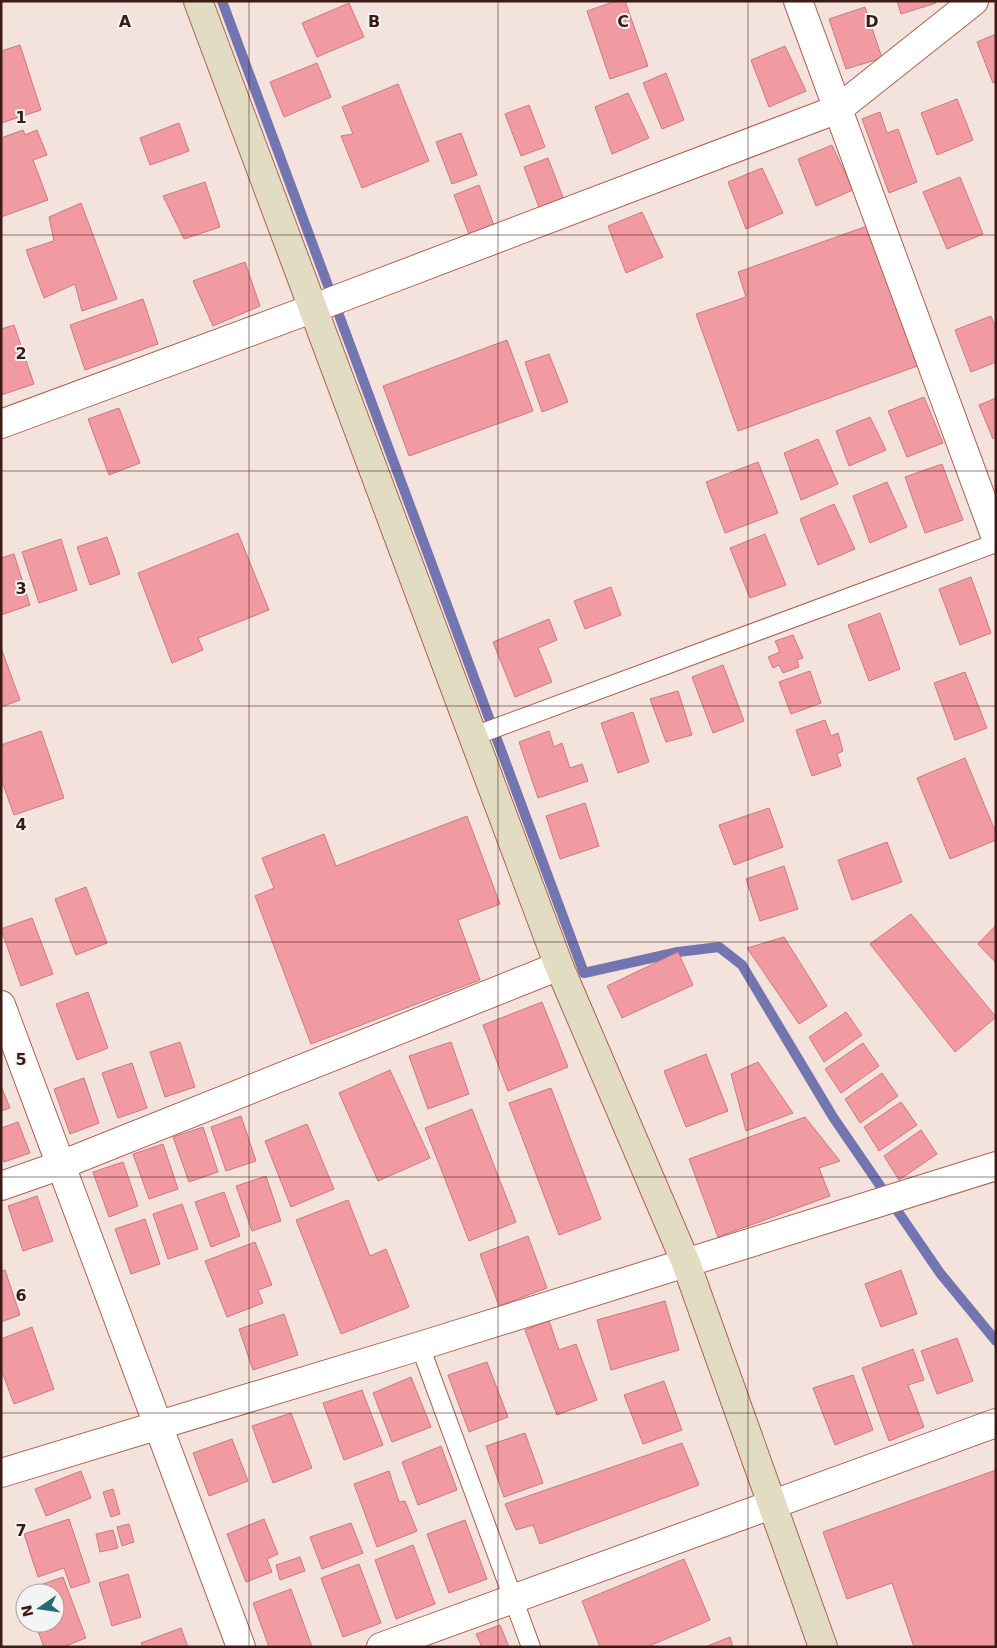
<svg xmlns="http://www.w3.org/2000/svg" width="997" height="1648" font-family="'DejaVu Sans',sans-serif">
<style>
.lines{fill:none;stroke-linecap:round;stroke-linejoin:round}
.stream{stroke:#7275b0;stroke-width:10}
.building{fill:#f29aa1;stroke:#cd7981}
.lane-casing{stroke:#af614e;stroke-width:20}
.street-casing{stroke:#af614e;stroke-width:30}
.secondary-casing{stroke:#af614e;stroke-width:30}
.lane{stroke:#fff;stroke-width:18}
.street{stroke:#fff;stroke-width:28}
.secondary{stroke:#e2dcc3;stroke-width:28}
.grid{fill:none;stroke:#3b1b14;stroke-width:1;stroke-opacity:0.55}
.grid-label{font-size:16px;text-anchor:middle;font-weight:bold;fill:#3b1b14;stroke:#f4f4f4;stroke-width:4;stroke-linejoin:round;paint-order:stroke}
</style>
<rect width="100%" height="100%" fill="#f4e2dd"/>
<g class="lines">
<path class="stream" d="M222,1L584,973L678,952L719,947L742,965L833,1117L940,1273L996,1341"/>
</g>
<g class="building">
<path d="M616,1H625L648,66L610,79L587,11Z"/>
<path d="M897,1H936V3L901,14Z"/>
<path d="M349,3L364,37L317,57L302,23Z"/>
<path d="M865,7L882,58L846,69L829,19Z"/>
<path d="M996,34V82L993,83L977,42Z"/>
<path d="M20,45L41,110L1,123V51Z"/>
<path d="M785,46L806,91L769,107L751,60Z"/>
<path d="M317,63L331,97L284,117L270,82Z"/>
<path d="M666,73L684,120L662,129L643,83Z"/>
<path d="M398,84L429,161L362,188L341,136L353,134L342,107Z"/>
<path d="M628,93L649,138L612,154L595,107Z"/>
<path d="M957,99L973,140L937,155L921,113Z"/>
<path d="M529,105L545,147L521,156L505,114Z"/>
<path d="M880,112L887,133L898,129L917,182L889,193L862,119Z"/>
<path d="M179,123L189,151L150,165L140,138Z"/>
<path d="M23,130L25,135L37,130L47,155L33,160L48,200L1,217V138Z"/>
<path d="M461,133L477,175L452,184L436,142Z"/>
<path d="M832,145L853,190L816,206L798,159Z"/>
<path d="M548,158L564,200L540,210L524,167Z"/>
<path d="M762,168L783,213L746,229L728,182Z"/>
<path d="M960,177L983,234L947,249L923,192Z"/>
<path d="M205,182L220,227L184,239L163,196Z"/>
<path d="M479,185L495,228L470,237L454,195Z"/>
<path d="M81,203L117,299L82,311L75,284L44,298L26,250L54,241L49,217Z"/>
<path d="M642,212L663,257L626,273L608,226Z"/>
<path d="M870,225L920,365L738,431L696,314L746,297L738,272Z"/>
<path d="M245,262L260,306L213,326L193,281Z"/>
<path d="M143,299L158,344L85,370L70,325Z"/>
<path d="M991,316L996,329V362L971,372L955,330Z"/>
<path d="M14,325L34,384L1,395V329Z"/>
<path d="M507,340L533,411L409,456L383,386Z"/>
<path d="M549,354L568,402L542,412L525,362Z"/>
<path d="M924,397L943,443L907,457L888,411Z"/>
<path d="M996,398V437L993,439L979,405Z"/>
<path d="M119,408L140,463L109,475L88,419Z"/>
<path d="M870,417L886,450L849,466L836,431Z"/>
<path d="M818,439L838,484L801,500L784,453Z"/>
<path d="M758,462L778,513L725,533L706,482Z"/>
<path d="M942,464L963,520L925,533L905,477Z"/>
<path d="M887,482L907,527L870,543L853,496Z"/>
<path d="M834,504L855,549L818,565L800,519Z"/>
<path d="M238,533L269,610L198,638L203,650L172,663L138,573Z"/>
<path d="M765,534L786,585L750,598L730,548Z"/>
<path d="M107,537L120,574L90,585L77,547Z"/>
<path d="M61,539L77,590L39,603L22,552Z"/>
<path d="M14,554L30,605L1,615V558Z"/>
<path d="M971,577L991,633L960,645L939,589Z"/>
<path d="M611,587L621,615L585,629L574,601Z"/>
<path d="M880,613L900,669L869,681L848,625Z"/>
<path d="M549,619L557,640L538,648L552,682L515,697L493,642Z"/>
<path d="M793,635L803,658L797,660L799,667L783,673L779,665L773,668L768,657L780,652L775,641Z"/>
<path d="M1,648L20,700L1,707Z"/>
<path d="M723,665L744,721L713,733L692,677Z"/>
<path d="M810,671L821,703L791,714L779,682Z"/>
<path d="M965,672L987,728L955,740L934,683Z"/>
<path d="M678,691L692,735L666,742L650,699Z"/>
<path d="M633,712L649,762L618,773L601,723Z"/>
<path d="M825,720L831,736L838,733L843,751L837,754L841,766L812,776L796,730Z"/>
<path d="M41,731L64,798L14,815L1,779V745Z"/>
<path d="M549,731L554,747L562,743L570,768L582,764L588,781L538,798L519,742Z"/>
<path d="M965,758L996,833V840L950,859L917,778Z"/>
<path d="M585,803L599,846L560,859L546,816Z"/>
<path d="M769,808L783,847L734,865L719,825Z"/>
<path d="M467,816L500,904L458,920L480,980L311,1044L255,896L274,888L262,858L324,834L336,866Z"/>
<path d="M887,842L902,882L852,900L838,860Z"/>
<path d="M784,866L798,909L760,921L746,879Z"/>
<path d="M86,887L107,943L76,955L55,899Z"/>
<path d="M911,914L996,1017L955,1052L870,944Z"/>
<path d="M32,918L53,974L21,986L1,929Z"/>
<path d="M996,925V963L978,944Z"/>
<path d="M784,937L827,1006L799,1024L747,948Z"/>
<path d="M678,952L693,985L622,1018L607,986Z"/>
<path d="M88,992L108,1048L77,1060L56,1004Z"/>
<path d="M542,1002L568,1067L508,1091L483,1025Z"/>
<path d="M846,1012L862,1035L824,1062L809,1037Z"/>
<path d="M180,1042L195,1087L165,1097L150,1052Z"/>
<path d="M451,1042L469,1094L428,1109L409,1056Z"/>
<path d="M863,1043L879,1066L841,1093L825,1069Z"/>
<path d="M706,1054L728,1111L686,1127L664,1071Z"/>
<path d="M758,1062L793,1113L746,1131L731,1074Z"/>
<path d="M132,1063L147,1108L118,1118L102,1073Z"/>
<path d="M390,1070L430,1158L378,1181L339,1093Z"/>
<path d="M882,1073L898,1096L860,1123L845,1099Z"/>
<path d="M84,1078L99,1123L70,1134L54,1089Z"/>
<path d="M1,1086L10,1108L1,1111Z"/>
<path d="M551,1088L601,1219L559,1235L509,1103Z"/>
<path d="M901,1102L917,1125L879,1151L864,1127Z"/>
<path d="M472,1109L516,1222L469,1241L425,1128Z"/>
<path d="M241,1116L256,1161L226,1171L211,1127Z"/>
<path d="M805,1117L840,1161L819,1168L830,1196L718,1237L689,1159Z"/>
<path d="M18,1122L30,1153L4,1162L1,1154V1128Z"/>
<path d="M307,1124L334,1189L291,1207L265,1141Z"/>
<path d="M203,1127L218,1172L189,1182L173,1137Z"/>
<path d="M921,1130L937,1154L899,1180L884,1156Z"/>
<path d="M163,1144L178,1189L149,1199L133,1154Z"/>
<path d="M123,1162L138,1206L109,1217L93,1172Z"/>
<path d="M266,1176L281,1221L252,1231L236,1186Z"/>
<path d="M224,1192L240,1236L211,1247L195,1202Z"/>
<path d="M37,1196L53,1241L23,1251L8,1206Z"/>
<path d="M348,1200L370,1256L386,1249L409,1307L341,1334L296,1220Z"/>
<path d="M182,1204L198,1249L168,1259L153,1214Z"/>
<path d="M145,1219L160,1264L131,1274L115,1229Z"/>
<path d="M528,1236L547,1288L499,1306L480,1254Z"/>
<path d="M255,1242L272,1285L258,1290L263,1303L227,1317L205,1261Z"/>
<path d="M5,1270L20,1315L1,1322V1271Z"/>
<path d="M901,1270L917,1314L881,1327L865,1284Z"/>
<path d="M665,1301L679,1350L611,1370L597,1320Z"/>
<path d="M284,1314L298,1355L253,1370L239,1329Z"/>
<path d="M549,1321L559,1350L576,1344L597,1400L557,1415L525,1330Z"/>
<path d="M32,1327L54,1389L14,1404L1,1369V1339Z"/>
<path d="M957,1338L973,1381L937,1394L921,1351Z"/>
<path d="M913,1349L924,1380L908,1385L924,1427L889,1441L862,1368Z"/>
<path d="M487,1362L508,1417L469,1432L448,1375Z"/>
<path d="M853,1375L873,1430L835,1445L813,1388Z"/>
<path d="M411,1377L431,1427L392,1442L373,1393Z"/>
<path d="M664,1381L682,1430L643,1444L624,1395Z"/>
<path d="M362,1390L383,1445L344,1460L323,1403Z"/>
<path d="M291,1413L312,1468L273,1483L252,1426Z"/>
<path d="M525,1433L543,1483L504,1497L486,1446Z"/>
<path d="M232,1439L248,1481L209,1496L193,1453Z"/>
<path d="M682,1443L699,1485L540,1544L533,1525L516,1530L505,1504Z"/>
<path d="M441,1446L457,1490L418,1505L402,1462Z"/>
<path d="M996,1470V1647H914L892,1583L847,1599L823,1532Z"/>
<path d="M81,1471L91,1498L46,1516L35,1489Z"/>
<path d="M389,1471L399,1502L405,1501L417,1531L377,1547L354,1484Z"/>
<path d="M113,1489L120,1514L111,1517L103,1492Z"/>
<path d="M69,1519L90,1582L71,1588L64,1568L38,1577L24,1534Z"/>
<path d="M264,1519L278,1554L267,1559L272,1572L246,1582L227,1534Z"/>
<path d="M465,1520L487,1579L449,1593L427,1534Z"/>
<path d="M351,1523L363,1553L322,1569L310,1537Z"/>
<path d="M129,1524L134,1542L122,1546L117,1527Z"/>
<path d="M113,1530L118,1548L100,1552L96,1534Z"/>
<path d="M413,1545L435,1604L396,1619L375,1560Z"/>
<path d="M300,1557L305,1571L280,1580L276,1565Z"/>
<path d="M684,1559L710,1620L647,1647H600L582,1601Z"/>
<path d="M359,1564L381,1623L343,1637L321,1578Z"/>
<path d="M128,1574L141,1617L112,1626L99,1583Z"/>
<path d="M63,1577L86,1638L63,1647H44L35,1623H55V1593H25V1597L23,1591Z"/>
<path d="M291,1589L312,1647H269L253,1603Z"/>
<path d="M500,1625L509,1647H482L476,1634Z"/>
<path d="M181,1628L188,1647H143L141,1643Z"/>
<path d="M730,1637L733,1647H705Z"/>
</g>
<g class="lines">
<g class="lane-casing">
<g id="lane">
<path d="M474,736L996,543"/>
<path d="M420,1346L531,1647"/>
</g>
</g>
<g class="street-casing">
<g id="street">
<path d="M798,1L996,538"/>
<path d="M1,424L314,308L838,109L974,1"/>
<path d="M1,1005L241,1647"/>
<path d="M1,1186L61,1165L559,966"/>
<path d="M1,1473L420,1346L996,1166"/>
<path d="M381,1647L996,1423"/>
</g>
</g>
<g class="secondary-casing">
<path id="secondary" d="M198,1L559,966L686,1263L823,1647"/>
</g>
<use href="#lane" class="lane"/>
<use href="#street" class="street"/>
<use href="#secondary" class="secondary"/>
</g>
<path class="grid" d="M249,1V1647M498,1V1647M748,1V1647M1,235H996M1,471H996M1,706H996M1,942H996M1,1177H996M1,1413H996"/>
<g class="grid-label">
<text x="125" y="27">A</text>
<text x="374" y="27">B</text>
<text x="623" y="27">C</text>
<text x="872" y="27">D</text>
<text x="21" y="123">1</text>
<text x="21" y="359">2</text>
<text x="21" y="594">3</text>
<text x="21" y="830">4</text>
<text x="21" y="1065">5</text>
<text x="21" y="1301">6</text>
<text x="21" y="1536">7</text>
</g>
<rect width="997" height="1648" fill="none" stroke="#3b1b14" stroke-width="5"/>
<g transform="translate(40 1608) rotate(257)"><circle r="24" fill="#f4f4f4" stroke="#aa9d9a"/>
<path d="M0-4L9 19L0 12L-9 19Z" fill="#246b79"/>
<text y="-8" font-size="14" font-weight="bold" text-anchor="middle" fill="#3b1b14">N</text>
</g>
</svg>
